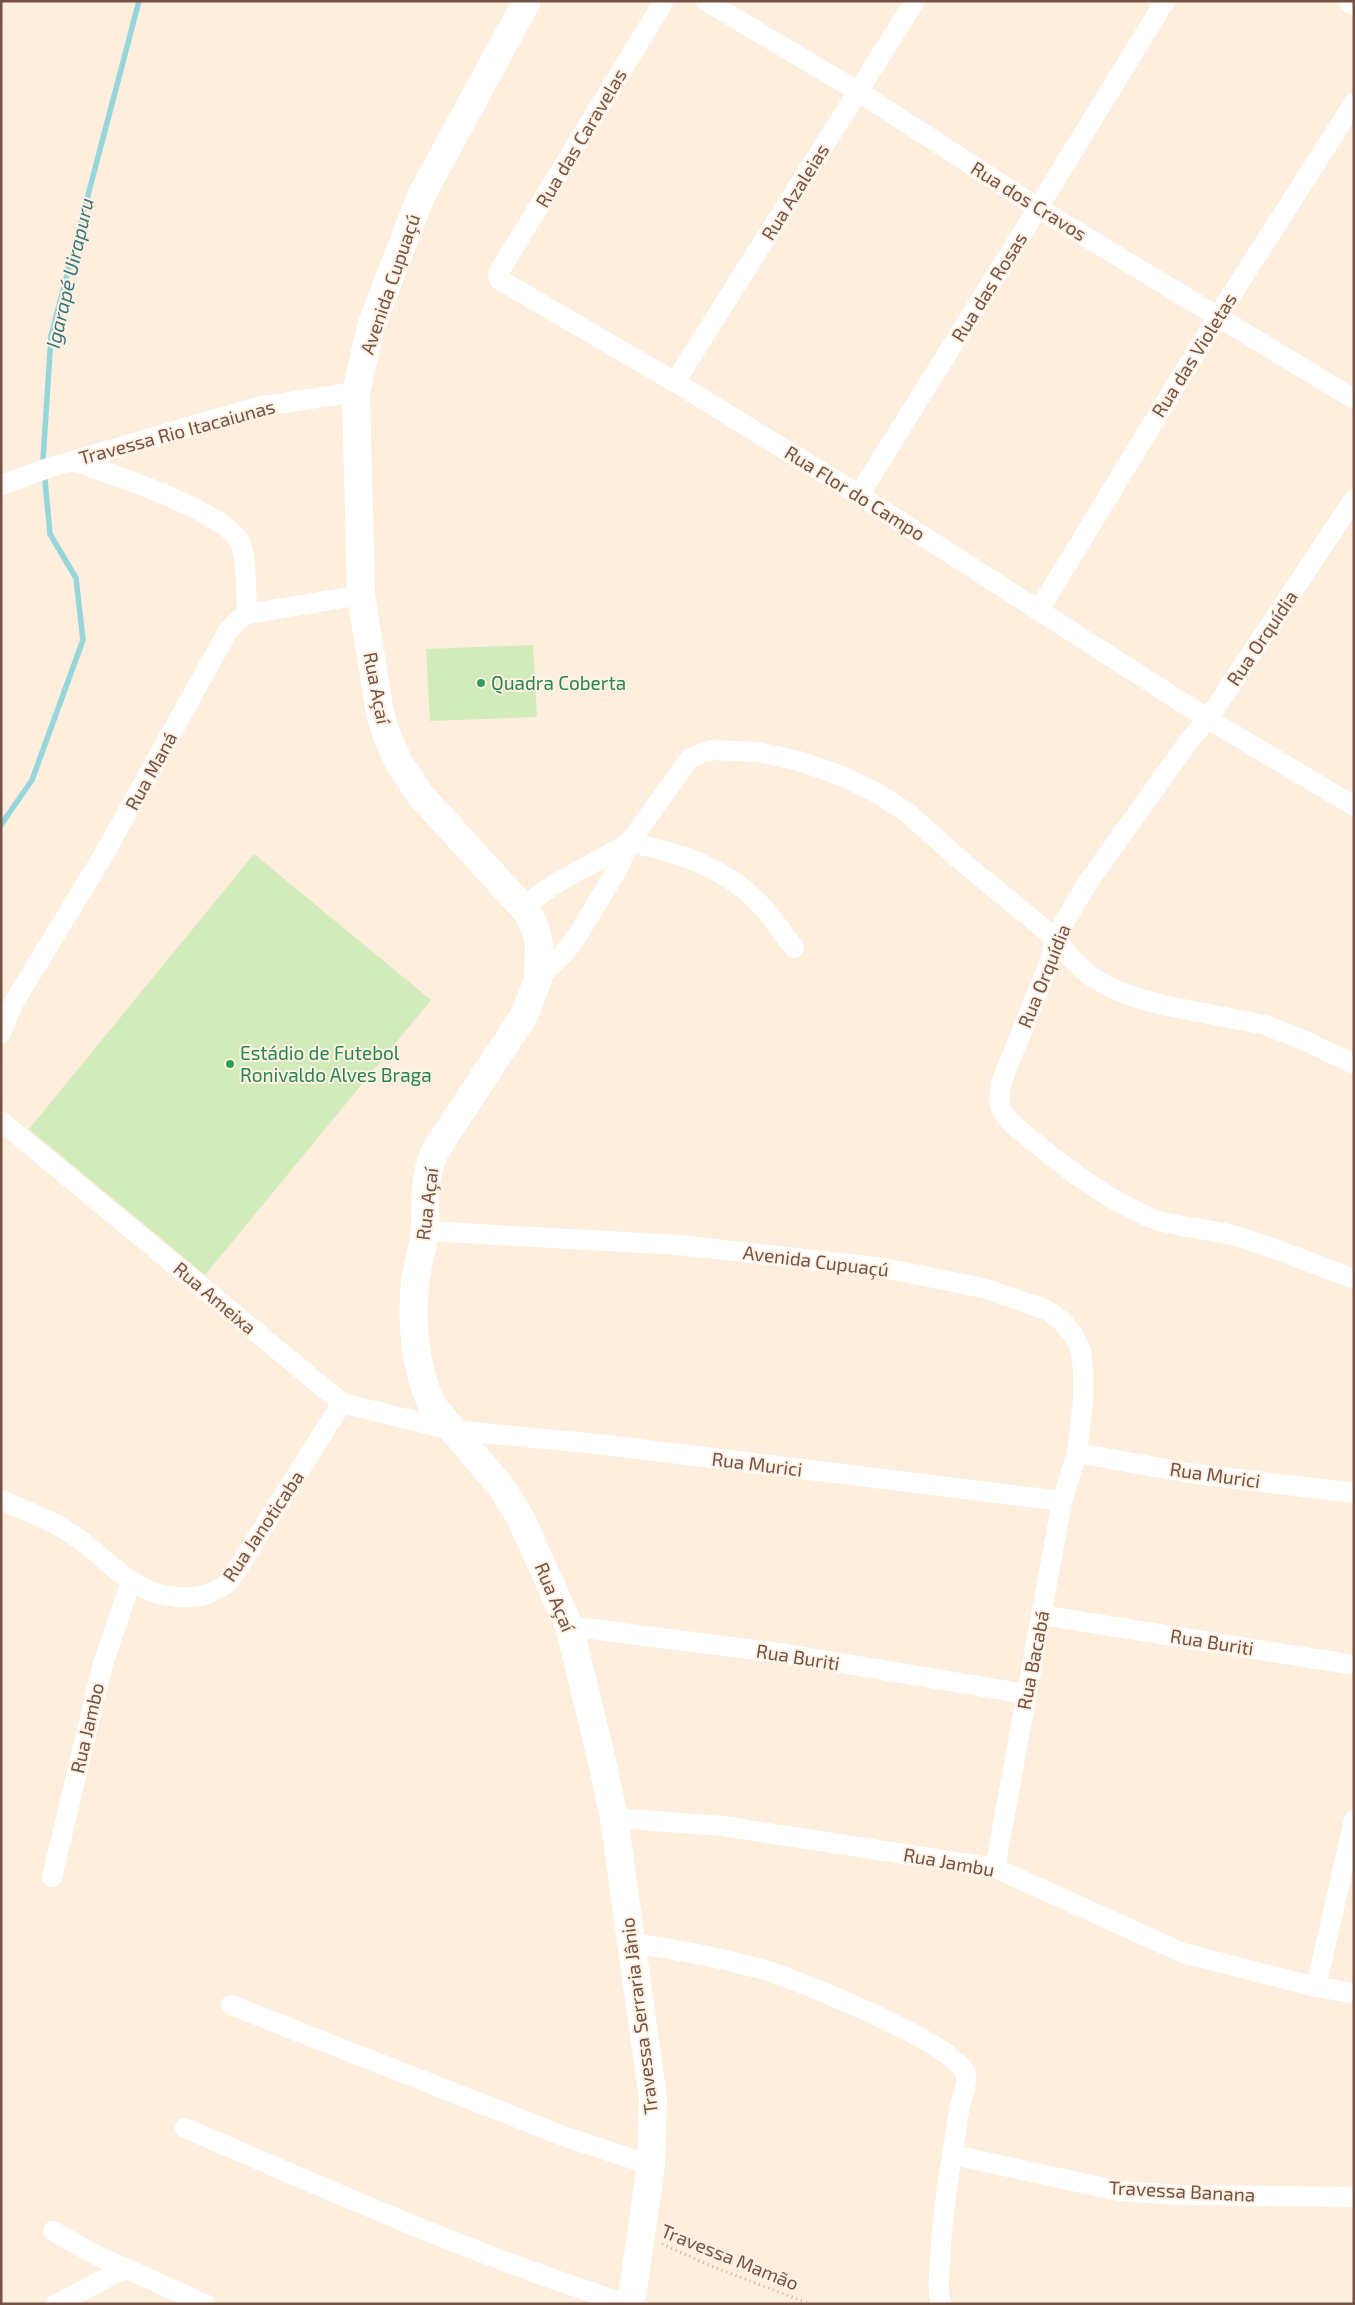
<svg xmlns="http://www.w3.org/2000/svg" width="1355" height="2305" font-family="'Exo 2',sans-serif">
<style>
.green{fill:#d2ebbb}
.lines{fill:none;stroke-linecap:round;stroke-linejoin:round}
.stream{stroke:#96d5da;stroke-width:5.5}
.path{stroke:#d9ab96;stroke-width:3;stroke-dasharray:1 4;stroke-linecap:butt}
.street{stroke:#fff;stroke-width:20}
.secondary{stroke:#fff;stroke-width:28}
.leisure-dot{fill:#2e9e5b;stroke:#fff2e4;stroke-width:2}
.labels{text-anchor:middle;stroke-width:4;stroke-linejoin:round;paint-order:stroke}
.street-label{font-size:19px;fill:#745244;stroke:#fff2e4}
.leisure-label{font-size:19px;fill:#27864d;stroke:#fff2e4;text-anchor:start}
.water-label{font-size:20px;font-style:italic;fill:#37767c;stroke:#fff2e4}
</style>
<rect width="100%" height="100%" fill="#feeedd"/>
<g class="green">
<path d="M533,645L537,717L430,721L426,649Z"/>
<path d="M254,854L431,1000L205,1275L29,1129Z"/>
</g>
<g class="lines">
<path class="stream" d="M1,825L32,780L83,640L76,578L50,534L43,459L51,336L139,1"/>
<path class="path" d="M662,2244L711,2266L810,2304"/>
<g class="street">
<path d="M664,1L500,270L498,276L500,280L675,382L859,495L1208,719L1354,806"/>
<path d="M706,1L859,92L1038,208L1354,399"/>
<path d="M1348,1L1354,5"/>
<path d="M675,382L915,1"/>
<path d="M73,461C108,473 223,510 240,542C247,556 246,596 247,614"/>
<path d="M1,485L48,468L257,407L356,392"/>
<path d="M859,495L1038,208L1165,1"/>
<path d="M1354,499L1208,719L1188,742L1088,882L1055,938L1050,961L1001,1083C1000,1094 997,1103 1003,1112C1010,1124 1023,1133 1033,1141C1069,1171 1108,1200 1151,1218C1177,1228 1205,1228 1232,1235C1274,1247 1313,1264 1354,1279"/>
<path d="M1039,610L1218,316L1354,103"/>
<path d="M523,906L555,884L629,843C676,851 721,866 756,900C770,914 782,932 794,948"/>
<path d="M538,979L566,951L577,936L617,870L629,843L690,758L711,750L758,752L799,761L842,776L877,793L908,813L959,859L1055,938L1070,957L1089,975L1109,987L1131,996L1163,1005L1265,1025L1301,1039L1354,1064"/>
<path d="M1,1033L14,1002L103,856L228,631L238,620L247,614L361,595"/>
<path d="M1,1121L342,1403L451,1430L598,1444L1062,1501"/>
<path d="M425,1231L679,1245L884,1268L983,1288L1047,1310L1062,1321L1074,1336L1081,1351L1083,1370V1402L1077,1453L1062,1501L995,1868"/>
<path d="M1077,1453L1189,1473L1354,1493"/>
<path d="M1,1500C23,1510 47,1518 67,1531C106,1554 127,1593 176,1597C198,1599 211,1595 229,1582L342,1403"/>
<path d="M1041,1615L1354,1665"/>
<path d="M569,1626L786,1654L1026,1694"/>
<path d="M614,1818L723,1826L995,1868L1183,1953L1316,1987L1354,1993"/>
<path d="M52,1877L102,1667L131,1581"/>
<path d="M630,1943C676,1949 723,1958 768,1971C799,1981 962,2046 966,2075C968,2086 960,2101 959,2112C951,2162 942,2212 940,2262C939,2276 937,2291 941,2304"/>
<path d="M1316,1987L1354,1820"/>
<path d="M231,2005L563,2136L651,2165"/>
<path d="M185,2128C331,2191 476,2256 627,2304"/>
<path d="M953,2155L1119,2191L1180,2195L1354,2197"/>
<path d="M53,2231L94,2254L205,2304"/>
<path d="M56,2304L124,2269"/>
</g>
<path class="secondary" d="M527,1L421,196L371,326L356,392L361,595L380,713L387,736L399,763L421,796L528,913L536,930L539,946L538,979L525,1014L435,1151C423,1180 426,1199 425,1229C424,1247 417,1264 415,1282C411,1322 415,1369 432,1405L502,1488L521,1519L569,1626L601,1757L614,1818L653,2099L651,2165L631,2304"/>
</g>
<g class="leisure-dot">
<circle cx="481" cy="683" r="5"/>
<circle cx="230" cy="1064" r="5"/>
</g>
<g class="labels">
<g class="street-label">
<text transform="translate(581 138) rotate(-59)" y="7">Rua das Caravelas</text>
<text transform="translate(795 192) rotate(-58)" y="7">Rua Azaleias</text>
<text transform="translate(1029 201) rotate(32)" y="7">Rua dos Cravos</text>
<text transform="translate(390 284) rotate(-71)" y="7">Avenida Cupuaçú</text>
<text transform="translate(989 287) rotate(-58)" y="7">Rua das Rosas</text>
<text transform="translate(1194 355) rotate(-58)" y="7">Rua das Violetas</text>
<text transform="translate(177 432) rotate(-15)" y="7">Travessa Rio Itacaiunas</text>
<text transform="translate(855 493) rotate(32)" y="7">Rua Flor do Campo</text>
<text transform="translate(1262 638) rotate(-56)" y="7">Rua Orquídia</text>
<text transform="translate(377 688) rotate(79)" y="7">Rua Açaí</text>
<text transform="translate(151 771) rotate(-61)" y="7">Rua Maná</text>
<text transform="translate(1044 976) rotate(-68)" y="7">Rua Orquídia</text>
<text transform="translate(427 1204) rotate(-83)" y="7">Rua Açaí</text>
<text transform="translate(816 1261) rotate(7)" y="7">Avenida Cupuaçú</text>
<text transform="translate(215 1298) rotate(40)" y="7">Rua Ameixa</text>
<text transform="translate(757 1464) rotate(7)" y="7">Rua Murici</text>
<text transform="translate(1215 1475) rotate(8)" y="7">Rua Murici</text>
<text transform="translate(263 1526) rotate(-56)" y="7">Rua Janoticaba</text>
<text transform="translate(555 1597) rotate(67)" y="7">Rua Açaí</text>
<text transform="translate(1212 1642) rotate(9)" y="7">Rua Buriti</text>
<text transform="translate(798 1657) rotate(9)" y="7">Rua Buriti</text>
<text transform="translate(1033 1660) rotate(-79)" y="7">Rua Bacabá</text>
<text transform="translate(87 1728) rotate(-77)" y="7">Rua Jambo</text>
<text transform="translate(949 1862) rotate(10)" y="7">Rua Jambu</text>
<text transform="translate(639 2016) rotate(-97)" y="7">Travessa Serraria Jânio</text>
<text transform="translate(1182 2191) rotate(3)" y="7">Travessa Banana</text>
<text transform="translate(730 2257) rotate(22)" y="7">Travessa Mamão</text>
</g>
<g class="leisure-label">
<text x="491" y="690">Quadra Coberta</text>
<text x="240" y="1060">Estádio de Futebol<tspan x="240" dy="22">Ronivaldo Alves Braga</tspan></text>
</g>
<g class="water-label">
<text transform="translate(70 273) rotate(-77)" y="7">Igarapé Uirapuru</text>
</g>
</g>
<rect width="1355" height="2305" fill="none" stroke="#745244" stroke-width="5"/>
</svg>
